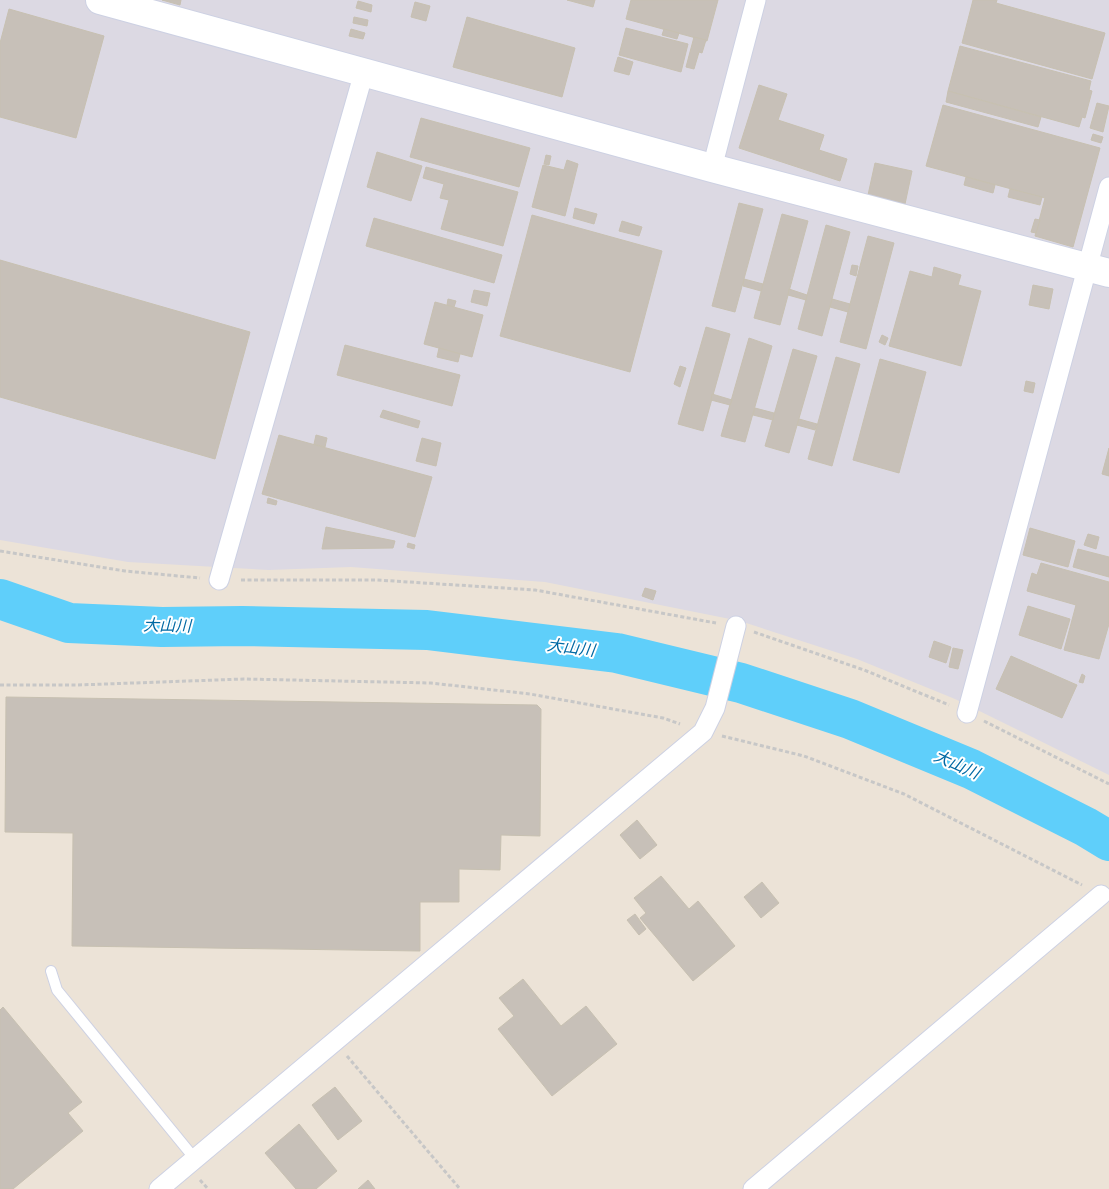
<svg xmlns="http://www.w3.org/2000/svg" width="1109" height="1189" font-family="Arial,'Noto Sans JP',sans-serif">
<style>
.industrial{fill:#dcd9e3}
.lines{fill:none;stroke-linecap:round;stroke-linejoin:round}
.river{stroke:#5fcffa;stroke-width:40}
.building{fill:#c7c0b8;stroke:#c7c0b1}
.lane-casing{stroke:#cdd1e3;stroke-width:12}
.street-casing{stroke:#cdd1e3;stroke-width:21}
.secondary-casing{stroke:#cdd1e3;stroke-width:30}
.path{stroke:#c7c7c7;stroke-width:3;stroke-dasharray:4 2.5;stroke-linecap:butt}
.lane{stroke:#fff;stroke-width:10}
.street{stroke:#fff;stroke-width:19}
.secondary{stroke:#fff;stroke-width:28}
.labels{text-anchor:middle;stroke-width:4;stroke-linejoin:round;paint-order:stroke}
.water-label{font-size:16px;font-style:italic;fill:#0169a3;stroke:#fff}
</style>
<rect width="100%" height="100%" fill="#ece3d7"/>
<path class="industrial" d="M0,0H1109V775L955,699L857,659L740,621L545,582L351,567L269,570L128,562L0,540Z"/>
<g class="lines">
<path class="river" d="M0,599L69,623L162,627L242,626L427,630L617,653L741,683L850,719L971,769L1086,827L1109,841"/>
</g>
<g class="building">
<path d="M162,0H181L180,5Z"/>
<path d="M567,0H595L593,7Z"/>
<path d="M631,0H718L707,41L626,19Z"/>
<path d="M973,0H997L996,3L1105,33L1092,79L962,43Z"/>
<path d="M358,1L372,5L371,12L356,8Z"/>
<path d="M415,2L430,6L426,21L411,17Z"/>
<path d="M9,9L104,36L76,138L0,117V43Z"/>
<path d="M354,17L368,20L367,26L353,23Z"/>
<path d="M467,17L575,48L562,97L453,67Z"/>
<path d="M626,28L688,44L681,72L619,55Z"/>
<path d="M351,29L365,33L363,39L349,36Z"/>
<path d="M664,29L679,33L677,39L662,35Z"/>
<path d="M694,37L706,40L702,53L699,52L694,69L686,67Z"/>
<path d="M960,46L1091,81L1089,90L1092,91L1085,118L1082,117L1079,127L948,91Z"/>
<path d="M618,57L633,62L629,75L614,71Z"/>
<path d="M759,85L787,94L778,120L824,135L819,150L847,159L840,181L739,148Z"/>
<path d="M948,91L1041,117L1038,127L946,102Z"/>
<path d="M1097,103L1109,106L1103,132L1090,128Z"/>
<path d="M943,105L1100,148L1073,247L1035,236L1045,198L926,166Z"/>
<path d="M421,118L530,148L519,187L410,157Z"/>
<path d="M1093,134L1103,137L1101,143L1091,140Z"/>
<path d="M377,152L422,166L411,201L367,187Z"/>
<path d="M546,155L551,156L549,165L544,164Z"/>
<path d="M567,160L578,164L565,216L532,207L543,165L564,170Z"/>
<path d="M875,163L912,171L905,204L868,195Z"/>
<path d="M426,167L518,192L503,246L441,229L449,200L440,198L444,184L423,178Z"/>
<path d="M966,177L995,185L993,193L964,185Z"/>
<path d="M1010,189L1042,197L1040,205L1008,197Z"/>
<path d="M739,203L763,209L735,312L712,306Z"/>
<path d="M575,208L597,214L594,224L573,218Z"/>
<path d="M782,214L808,221L780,325L754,318Z"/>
<path d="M532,215L662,251L630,372L500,336Z"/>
<path d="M374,218L502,255L494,283L366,246Z"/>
<path d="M1035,219L1040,220L1036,233L1031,232Z"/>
<path d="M622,221L642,227L639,236L619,231Z"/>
<path d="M826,225L850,232L822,336L798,329Z"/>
<path d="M868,236L894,243L866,349L840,342Z"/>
<path d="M0,260L250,332L215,459L0,397Z"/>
<path d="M852,265L858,266L856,276L850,274Z"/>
<path d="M934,267L961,275L958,285L981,291L961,366L889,346L910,271L932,277Z"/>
<path d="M744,279L763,284L761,291L743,286Z"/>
<path d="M1033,285L1053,289L1049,309L1029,305Z"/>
<path d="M789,289L807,295L806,300L788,295Z"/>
<path d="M474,290L490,293L487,306L471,302Z"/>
<path d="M448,299L456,301L454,307L447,305Z"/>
<path d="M832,299L850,304L848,312L830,307Z"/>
<path d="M435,302L483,315L472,357L424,344Z"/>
<path d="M706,327L730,334L703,431L678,424Z"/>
<path d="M882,335L888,338L885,345L879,342Z"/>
<path d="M749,338L772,346L745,442L721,436Z"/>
<path d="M345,345L460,375L452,406L337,375Z"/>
<path d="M439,348L460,354L458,362L437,357Z"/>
<path d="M793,349L817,356L789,453L765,446Z"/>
<path d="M836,357L860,364L832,466L808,459Z"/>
<path d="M880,359L926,372L899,473L853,460Z"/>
<path d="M680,366L686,368L680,387L674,384Z"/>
<path d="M1026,381L1035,383L1033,393L1024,391Z"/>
<path d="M712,394L732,400L730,405L711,400Z"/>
<path d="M755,408L774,413L773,420L753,415Z"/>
<path d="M383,410L420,421L418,428L380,417Z"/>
<path d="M799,419L817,424L815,430L797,425Z"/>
<path d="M279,435L432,477L415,537L262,494Z"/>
<path d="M316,435L327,438L325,447L314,444Z"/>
<path d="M422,438L441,443L436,466L416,461Z"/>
<path d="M1109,448V476L1102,474Z"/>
<path d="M268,498L277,501L276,505L267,503Z"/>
<path d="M326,527L395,541L393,548L322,549Z"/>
<path d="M1030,528L1075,541L1068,567L1023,555Z"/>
<path d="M1088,534L1099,537L1096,549L1084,545Z"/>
<path d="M408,543L415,545L414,549L407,547Z"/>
<path d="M1078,549L1109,557V577L1073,567Z"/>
<path d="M1041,563L1109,582V624L1099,659L1064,650L1076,605L1027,591L1032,573L1037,575Z"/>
<path d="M645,588L656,591L653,600L642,596Z"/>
<path d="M1028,606L1070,619L1061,649L1019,635Z"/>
<path d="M934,641L951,647L946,663L929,657Z"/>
<path d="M953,648L963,650L958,669L949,667Z"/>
<path d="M1011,656L1077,685L1062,718L996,689Z"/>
<path d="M1082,674L1085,676L1083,683L1079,682Z"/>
<path d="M6,697L537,705L541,709L540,836L501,835L500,870L459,869V902H420V951L72,946L73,833L5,832Z"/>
<path d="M637,820L657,845L640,859L620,835Z"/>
<path d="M661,876L689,909L698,901L735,946L693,981L640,918L646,913L634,898Z"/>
<path d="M762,882L779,903L761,918L744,897Z"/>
<path d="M635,914L646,929L639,935L627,920Z"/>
<path d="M523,979L561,1026L586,1006L617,1044L552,1096L498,1029L514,1016L499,998Z"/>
<path d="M3,1007L82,1102L68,1113L83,1131L13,1189H0V1010Z"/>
<path d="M335,1087L362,1121L338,1140L312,1105Z"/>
<path d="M299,1124L337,1171L316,1189H296L265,1153Z"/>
<path d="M368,1180L375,1189H358Z"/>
</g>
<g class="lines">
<g class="lane-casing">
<path id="lane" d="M51,971L57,990L195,1159"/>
</g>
<g class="street-casing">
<g id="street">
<path d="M712,168L756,0"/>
<path d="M219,580L364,72"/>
<path d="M967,713L1109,187"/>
<path d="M159,1189L703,732L715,708L736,626"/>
<path d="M753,1189L1101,895"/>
</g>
</g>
<g class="secondary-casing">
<path id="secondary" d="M100,0L712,168L1109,273"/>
</g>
<g class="path">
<path d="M0,551L125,571L200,578"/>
<path d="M241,580H377L535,590L716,623"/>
<path d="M754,632L864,670L949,705"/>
<path d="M0,685H78L244,679L431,683L530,694L663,718L680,724"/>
<path d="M984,721L1109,784"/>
<path d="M722,736L804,756L904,794L1082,885"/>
<path d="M347,1056L460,1189"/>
<path d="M200,1180L208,1189"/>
</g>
<use href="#lane" class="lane"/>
<use href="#street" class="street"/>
<use href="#secondary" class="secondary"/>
</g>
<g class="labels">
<g class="water-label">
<text transform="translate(167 625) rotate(1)" y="6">大山川</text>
<text transform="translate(571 647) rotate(7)" y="6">大山川</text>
<text transform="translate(957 764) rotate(24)" y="6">大山川</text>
</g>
</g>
</svg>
